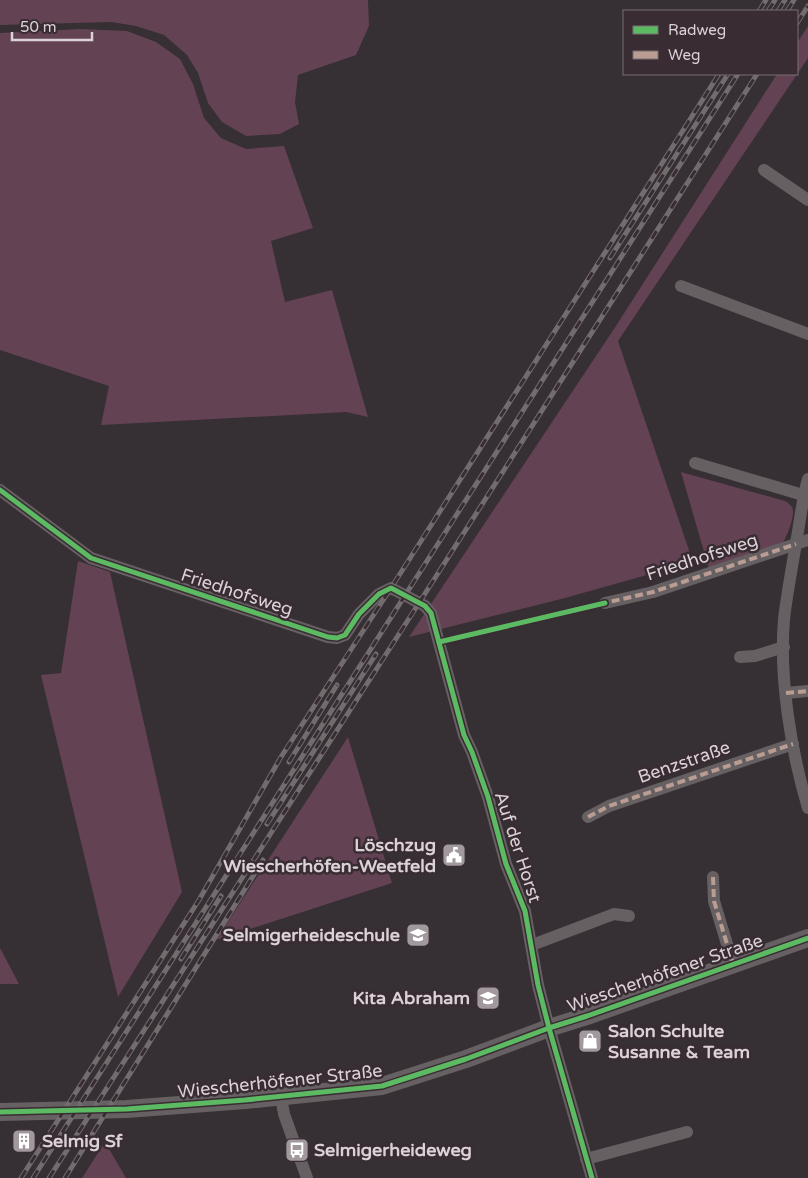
<svg xmlns="http://www.w3.org/2000/svg" width="808" height="1178" font-family="'Varela Round',sans-serif">
<style>
.green{fill:#634254}
.lines{fill:none;stroke-linecap:round;stroke-linejoin:round}
.street{stroke:#666063;stroke-width:12}
.secondary{stroke:#666063;stroke-width:18}
.rail-casing{stroke:#726c6f;stroke-width:5}
.rail{stroke:#392c33;stroke-width:3;stroke-dasharray:9;stroke-linecap:butt}
.quiet{stroke:#b99d93;stroke-width:4;stroke-dasharray:8 4;stroke-linecap:butt}
.cycleway-casing{stroke:#392c33;stroke-width:8}
.cycleway{stroke:#5cba63;stroke-width:5}
.labels{text-anchor:middle;stroke-width:5;stroke-linejoin:round;paint-order:stroke}
.street-label{font-size:18px;fill:#dad2d6;stroke:#392c33}
.poi-label{font-size:18px;font-weight:bold;fill:#dad2d6;stroke:#392c33;text-anchor:end}
</style>
<rect width="100%" height="100%" fill="#362f33"/>
<g class="green">
<path d="M0,0H368L369,26L356,55L298,75L295,102L299,124L280,134L246,136L222,122L208,103L198,73L187,55L164,35L136,26L111,22L0,25Z"/>
<path d="M808,26V58L618,341L693,562L565,598L409,637L614,329L777,74H797V43Z"/>
<path d="M80,29L127,31L156,42L180,59L193,84L204,118L221,138L246,149L284,146L313,228L271,241L285,302L332,290L368,417L346,412L101,425L109,386L0,350V33Z"/>
<path d="M681,472L785,501C787,502 791,505 792,507C796,514 787,537 782,544L709,569Z"/>
<path d="M78,561L110,572L182,892L118,997L41,675L61,673Z"/>
<path d="M348,737L392,883L216,940Z"/>
<path d="M0,948L19,984H0Z"/>
<path d="M105,1142L126,1178H82Z"/>
</g>
<g class="lines">
<g class="street">
<path d="M764,170L808,200"/>
<path d="M681,286L808,334"/>
<path d="M695,463L803,495"/>
<path d="M808,479C802,500 800,522 796,543C792,568 787,593 784,619C779,678 791,751 808,808"/>
<path d="M0,490L91,558L328,637L337,638L345,635L359,614L379,594L391,588L425,606L431,613L464,735L472,752L488,797L506,864L525,911L538,985L549,1028L592,1178"/>
<path d="M605,603L653,592L808,540"/>
<path d="M740,657L755,656L784,647"/>
<path d="M786,693L808,691"/>
<path d="M588,817L609,806L793,744"/>
<path d="M713,877L714,901L733,964"/>
<path d="M532,945L614,914L629,916"/>
<path d="M281,1097L284,1114L307,1178"/>
<path d="M586,1159L687,1132"/>
</g>
<path class="secondary" d="M0,1112L127,1109L245,1100L382,1086L466,1059L549,1028L587,1016L808,938"/>
<g class="rail-casing">
<g id="rail">
<path d="M759,11L766,0"/>
<path d="M768,11L775,0"/>
<path d="M778,11L785,0"/>
<path d="M787,11L794,0"/>
<path d="M797,23L808,6"/>
<path d="M610,258L728,74"/>
<path d="M289,762L337,685"/>
<path d="M267,824L376,654"/>
<path d="M181,959L221,896"/>
<path d="M21,1178L199,900L281,757L391,588L719,74"/>
<path d="M33,1178L738,74"/>
<path d="M49,1178L419,603L757,74"/>
<path d="M65,1178L263,860"/>
</g>
</g>
<use href="#rail" class="rail"/>
<g class="quiet">
<path d="M600,604L653,592L796,544"/>
<path d="M786,693L808,691"/>
<path d="M588,817L609,806L793,744"/>
<path d="M713,877L714,901L733,964"/>
</g>
<g class="cycleway-casing">
<g id="cycleway">
<path d="M0,490L91,558L328,637L337,638L345,635L359,614L379,594L391,588L425,606L431,613L464,735L472,752L488,797L506,864L525,911L538,985L549,1028L592,1178"/>
<path d="M439,642L605,603"/>
<path d="M0,1112L127,1109L245,1100L382,1086L466,1059L549,1028L587,1016L808,938"/>
</g>
</g>
<use href="#cycleway" class="cycleway"/>
</g>
<defs>
<g id="civic-square" transform="scale(1.25)"><rect x="-9" y="-9" width="18" height="18" rx="4" fill="#a1999d" stroke="#392c33"/><path d="M-.6-6.5H3V-4.5H.6V-3L4-1V1h2V6H-6V1h2V-1L-.6-3ZM-1.2 2.5V6h2.4V2.5Z" fill="#fff"/></g>
<g id="school-square" transform="scale(1.25)"><rect x="-9" y="-9" width="18" height="18" rx="4" fill="#a1999d" stroke="#392c33"/><path d="M0-5L7-2L0 1L-7-2ZM-4 1L0 2.5L4 1V4Q0 6-4 4Z" fill="#fff"/></g>
<g id="shop-square" transform="scale(1.25)"><rect x="-9" y="-9" width="18" height="18" rx="4" fill="#a1999d" stroke="#392c33"/><path d="M-5-2.5h2.3a2.7 3.5 0 0 1 5.4 0H5L5.5 6h-11ZM-1.5-2.5h3a1.5 2.3 0 0 0-3 0Z" fill="#fff"/></g>
<g id="building-square" transform="scale(1.25)"><rect x="-9" y="-9" width="18" height="18" rx="4" fill="#a1999d" stroke="#392c33"/><path d="M-4-6H4V6H1V3H-1V6H-4ZM-2.5-4.3h1.7v1.8h-1.7ZM.8-4.3h1.7v1.8H.8ZM-2.5-1h1.7V.8h-1.7ZM.8-1h1.7V.8H.8Z" fill="#fff"/></g>
<g id="bus-square" transform="scale(1.25)"><rect x="-9" y="-9" width="18" height="18" rx="4" fill="#a1999d" stroke="#392c33"/><path d="M-5-6H5V4H4V6H2V4H-2V6H-4V4H-5ZM-3.5-4V0h7V-4ZM-3.5 1.2v1.5H-2V1.2ZM2 1.2v1.5H3.5V1.2Z" fill="#fff"/></g>
</defs>
<g fill-rule="evenodd">
<use href="#civic-square" x="454" y="855"/>
<use href="#school-square" x="418" y="935"/>
<use href="#school-square" x="488" y="998"/>
<use href="#shop-square" x="590" y="1041"/>
<use href="#building-square" x="24" y="1141"/>
<use href="#bus-square" x="297" y="1150"/>
</g>
<g class="labels">
<g class="street-label">
<text transform="translate(702 557) rotate(-18)" y="6">Friedhofsweg</text>
<text transform="translate(237 592) rotate(18)" y="6">Friedhofsweg</text>
<text transform="translate(684 762) rotate(-19)" y="6">Benzstraße</text>
<text transform="translate(518 847) rotate(72)" y="6">Auf der Horst</text>
<text transform="translate(665 973) rotate(-19)" y="6">Wiescherhöfener Straße</text>
<text transform="translate(280 1081) rotate(-6)" y="6">Wiescherhöfener Straße</text>
</g>
<g class="poi-label">
<text x="436" y="851">Löschzug<tspan x="436" dy="21">Wiescherhöfen-Weetfeld</tspan></text>
<text x="400" y="941">Selmigerheideschule</text>
<text x="470" y="1004">Kita Abraham</text>
<text x="608" y="1037" text-anchor="start">Salon Schulte<tspan x="608" dy="21">Susanne &amp; Team</tspan></text>
<text x="42" y="1147" text-anchor="start">Selmig Sf</text>
<text x="314" y="1156" text-anchor="start">Selmigerheideweg</text>
</g>
</g>
<rect x="623" y="10" width="175" height="65" fill="#392c33" stroke="#796e74"/>
<rect x="633" y="26" width="25" height="8" fill="#5cba63" stroke="#796e74"/>
<text x="668" y="35" font-size="15" fill="#dad2d6">Radweg</text>
<rect x="633" y="51" width="25" height="8" fill="#b99d93" stroke="#796e74"/>
<text x="668" y="60" font-size="15" fill="#dad2d6">Weg</text>
<path d="M12 32v8h80v-8" fill="none" stroke="#dad2d6" stroke-width="2.5"/>
<text x="20" y="32" font-size="15" fill="#dad2d6" stroke="#392c33" stroke-width="4" paint-order="stroke">50 m</text>
</svg>
